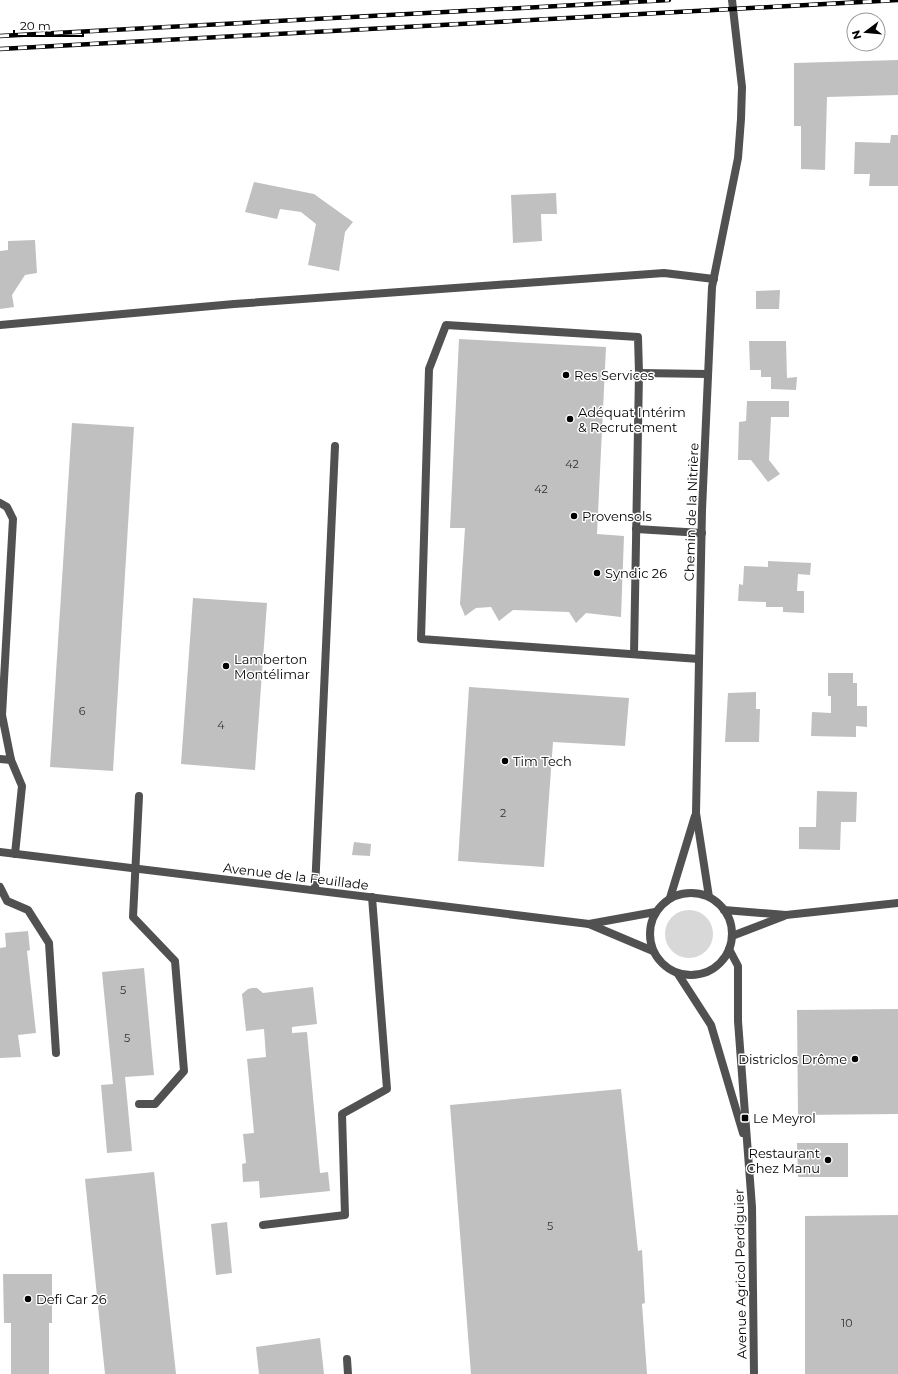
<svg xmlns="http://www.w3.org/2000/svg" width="898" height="1374" font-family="Montserrat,sans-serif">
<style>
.green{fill:#d8d8d8}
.building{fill:#c0c0c0}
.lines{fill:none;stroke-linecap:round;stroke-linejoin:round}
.lane{stroke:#515151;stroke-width:8}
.street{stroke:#515151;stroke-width:8}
.rail-casing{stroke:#000;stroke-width:4.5}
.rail{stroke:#fff;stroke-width:3;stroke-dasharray:9;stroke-linecap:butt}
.poi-dot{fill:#000;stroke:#fff;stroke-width:1.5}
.labels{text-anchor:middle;stroke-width:3;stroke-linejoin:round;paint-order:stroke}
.number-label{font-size:11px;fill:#303030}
.poi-label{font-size:13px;fill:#000;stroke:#fff;text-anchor:start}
.street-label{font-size:13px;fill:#000;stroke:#fff}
</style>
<rect width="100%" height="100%" fill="#fff"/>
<circle class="green" cx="689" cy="934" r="24"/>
<g class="building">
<path d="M898,60V95L827,97L825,170L801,169V126H794V63Z"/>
<path d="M891,135H898V186H869L870,174H854L855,142L890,143Z"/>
<path d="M254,182L314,194L353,222L345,232L339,271L308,265L316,224L301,212L280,209L277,219L245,212Z"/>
<path d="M556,193L557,214H541L542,241L513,243L511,195Z"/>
<path d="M35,240L37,273L25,275L12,295L14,307L0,309V251L8,250V241Z"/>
<path d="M780,290L779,309H756V291Z"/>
<path d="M459,339L606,347L597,534L624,536L621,617L586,613L576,623L569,612L513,610L499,621L491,607L476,608L465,616L460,604L465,528H450Z"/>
<path d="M749,341H786L787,378L797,377L796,390L771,389V377H761V370H750Z"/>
<path d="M747,401H789V417H771L769,460L780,474L768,482L751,460H738L739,422L746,421Z"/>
<path d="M72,423L134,427L113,771L50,767Z"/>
<path d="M768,561L811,563L810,575L798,574L797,591H804V613L783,612V607H766V602L738,601L739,584L743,585L744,566L768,567Z"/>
<path d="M193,598L267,603L255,770L181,764Z"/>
<path d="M828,673H853V683H857V706H867V727L856,726V737L811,736L812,712L831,713V696H828Z"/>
<path d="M469,687L629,698L625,746L553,742L544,867L458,861Z"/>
<path d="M756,692V709H760L759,742H725L728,693Z"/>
<path d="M817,791L857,792L856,822H841L840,850L799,849V827H816Z"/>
<path d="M354,842L371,844L370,856L352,855Z"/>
<path d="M28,931L30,950L27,951L36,1033L18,1035L21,1057L0,1058V948L6,947L5,933Z"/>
<path d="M144,968L154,1075L125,1077L132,1151L107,1153L101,1085L113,1084L102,972Z"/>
<path d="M313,987L317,1024L292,1027V1033L307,1032L320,1173L328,1172L330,1191L260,1198L259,1181L243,1182L242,1164L246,1163L243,1134L254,1133L247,1059L266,1057L264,1029L246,1031L242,994L248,989L252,988H257L263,993Z"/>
<path d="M898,1009V1114L798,1115L797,1010Z"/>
<path d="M621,1089L638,1251L642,1250L645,1303L642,1304L647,1374H471L450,1105Z"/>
<path d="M797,1143H848V1177H798Z"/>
<path d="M154,1172L176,1374H105L85,1179Z"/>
<path d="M898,1215V1374H805V1216Z"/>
<path d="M227,1222L232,1273L216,1275L211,1224Z"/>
<path d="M3,1274H52V1323H49V1374H11V1323H4Z"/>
<path d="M320,1338L324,1374H259L256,1347Z"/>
</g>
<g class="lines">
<g class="lane">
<path d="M0,325L234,304L664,273L714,279"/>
<path d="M639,373L708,374"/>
<path d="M0,503L7,507L13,519L2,715L11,760L22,786L15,854"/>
<path d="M636,529L702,533"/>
<path d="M634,654L639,373L638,337L446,325L429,369L421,639L699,659"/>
<path d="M0,759L11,760"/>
<path d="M139,796L133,917L175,961L184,1071L155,1104H139"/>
<path d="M0,887L7,901L28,910L49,943L56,1053"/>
<path d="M315,890L335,446"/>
<path d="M263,1225L345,1215L342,1114L387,1089L372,897"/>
<path d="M347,1359L348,1374"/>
</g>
<g class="street">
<path d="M0,852L589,924L653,951"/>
<circle cx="691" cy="934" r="41"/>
<path d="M709,897L696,813L702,510L712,287L738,158L741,119L742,87L732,0"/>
<path d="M670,898L695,816"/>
<path d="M724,910L786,915L898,903"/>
<path d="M589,924L655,912"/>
<path d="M732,936L784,916"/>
<path d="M729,949L738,966V1021L752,1207L754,1374"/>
<path d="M678,974L711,1025L743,1133"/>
</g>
<g class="rail-casing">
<g id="rail">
<path d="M0,36L669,0"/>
<path d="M0,49L898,0"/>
</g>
</g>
<use href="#rail" class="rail"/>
</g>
<g class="poi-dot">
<circle cx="566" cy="375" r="4"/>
<circle cx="570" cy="419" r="4"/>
<circle cx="574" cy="516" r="4"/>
<circle cx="597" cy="573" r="4"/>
<circle cx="226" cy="666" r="4"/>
<circle cx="505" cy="761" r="4"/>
<circle cx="855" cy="1059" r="4"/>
<rect x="741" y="1114" width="8" height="8" rx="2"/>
<circle cx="828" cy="1160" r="4"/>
<circle cx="28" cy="1299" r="4"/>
</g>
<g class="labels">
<g class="number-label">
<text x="572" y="468">42</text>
<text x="541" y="493">42</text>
<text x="82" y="715">6</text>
<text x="221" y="729">4</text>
<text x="503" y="817">2</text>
<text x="123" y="994">5</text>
<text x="127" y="1042">5</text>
<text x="550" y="1230">5</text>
<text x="847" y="1327">10</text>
</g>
<g class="poi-label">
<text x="574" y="380">Res Services</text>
<text x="578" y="417">Adéquat Intérim<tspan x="578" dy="15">&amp; Recrutement</tspan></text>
<text x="582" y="521">Provensols</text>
<text x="605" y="578">Syndic 26</text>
<text x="234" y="664">Lamberton<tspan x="234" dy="15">Montélimar</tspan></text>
<text x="513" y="766">Tim Tech</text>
<text x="847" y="1064" text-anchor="end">Districlos Drôme</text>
<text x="753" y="1123">Le Meyrol</text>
<text x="820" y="1158" text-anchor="end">Restaurant<tspan x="820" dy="15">Chez Manu</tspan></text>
<text x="36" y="1304">Defi Car 26</text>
</g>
<g class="street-label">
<text transform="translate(691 512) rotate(-88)" y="5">Chemin de la Nitrière</text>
<text transform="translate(296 876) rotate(7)" y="5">Avenue de la Feuillade</text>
<text transform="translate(740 1274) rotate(-91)" y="5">Avenue Agricol Perdiguier</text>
</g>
</g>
<g transform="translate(866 32) rotate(254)"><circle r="19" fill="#ffffff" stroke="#999999"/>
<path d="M0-3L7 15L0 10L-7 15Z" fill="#000000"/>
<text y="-6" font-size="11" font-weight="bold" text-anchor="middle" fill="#000000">N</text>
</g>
<path d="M14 30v6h69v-6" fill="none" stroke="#000000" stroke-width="2"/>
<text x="20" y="30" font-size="12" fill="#000000" stroke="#ffffff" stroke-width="3" paint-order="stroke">20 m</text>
</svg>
